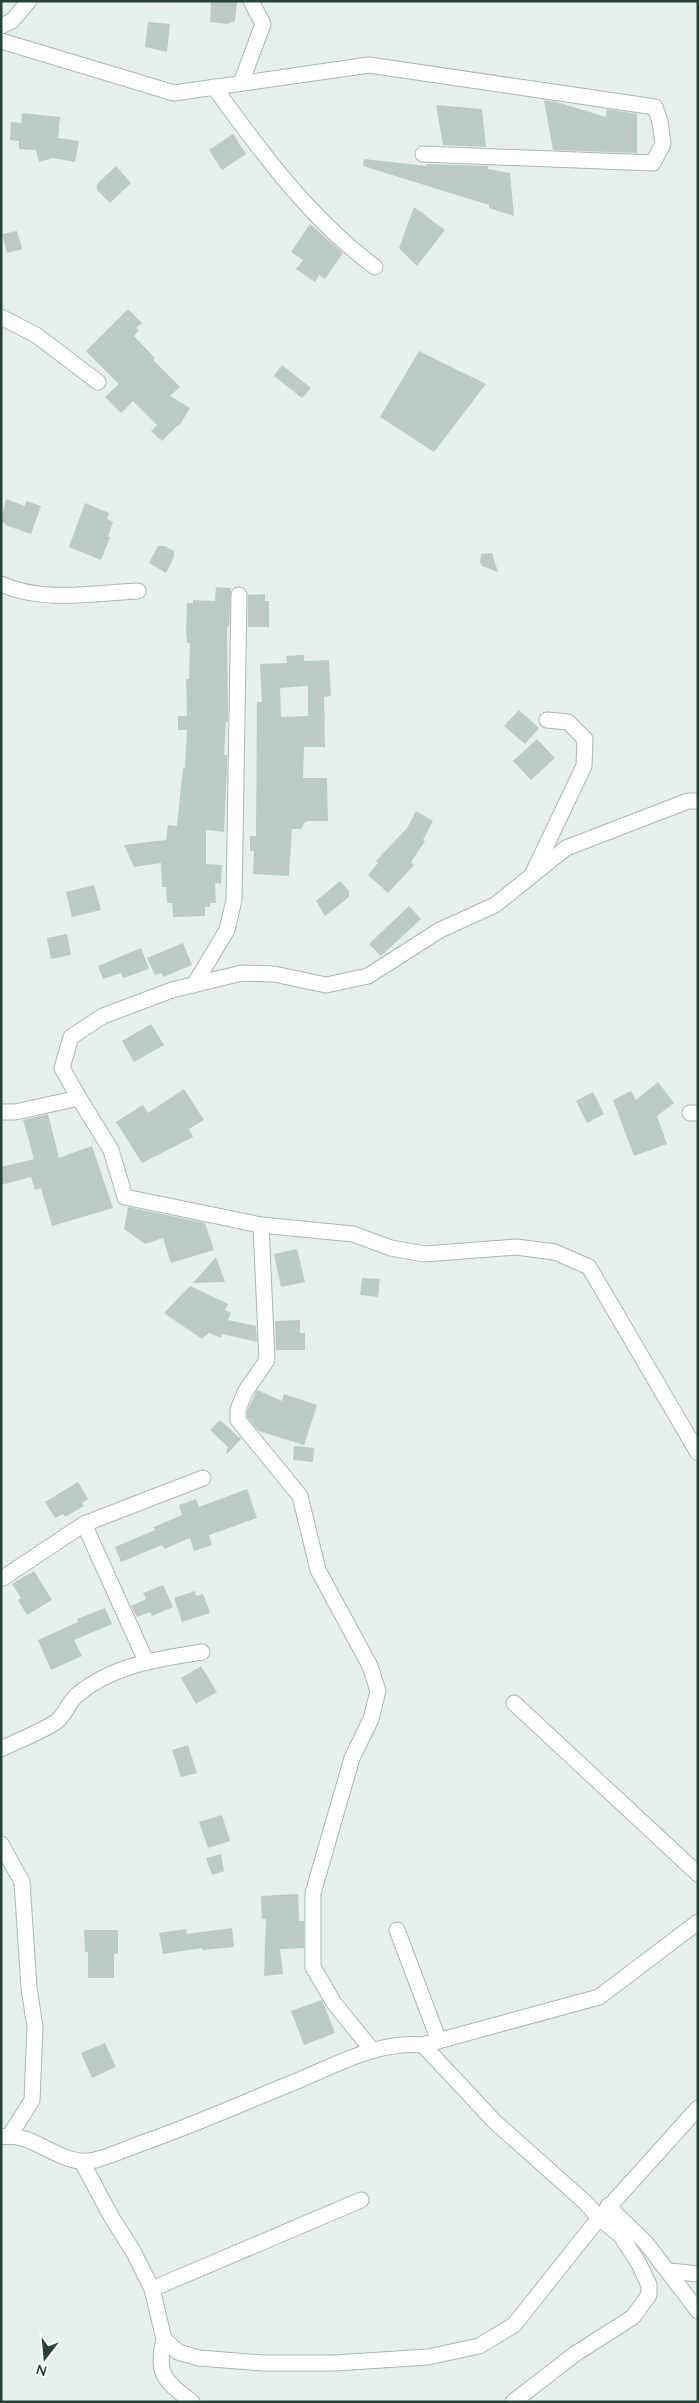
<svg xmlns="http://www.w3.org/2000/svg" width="699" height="2403" font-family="Quicksand,sans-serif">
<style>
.building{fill:#bbcac4;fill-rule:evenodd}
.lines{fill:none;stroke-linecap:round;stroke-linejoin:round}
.minor-casing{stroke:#a8b8b2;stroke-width:17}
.minor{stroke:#fff;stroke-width:15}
</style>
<rect width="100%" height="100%" fill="#e6efeb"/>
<g class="building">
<path d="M211,1H237L235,21L227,24L210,22Z"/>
<path d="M148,22L170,24L167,52L145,47Z"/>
<path d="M544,100L560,103L606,117L607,109L637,114V153L553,150Z"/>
<path d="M436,105L482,109L486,147L443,145Z"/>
<path d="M22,113L60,117L58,138L79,141L75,162L53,158L39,162L36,150L19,149V141L10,140L11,122L21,123Z"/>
<path d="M233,134L246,154L222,170L209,150Z"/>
<path d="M364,159L426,166L427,164L488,166V169L510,173L514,216L489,208V205L363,166Z"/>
<path d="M116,166L131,183L110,203L97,190V184Z"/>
<path d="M414,207L445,230L417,266L399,248Z"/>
<path d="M310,224L343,253L325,279L319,275L315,282L296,269L303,260L291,252Z"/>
<path d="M17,231L22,249L7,253L2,234Z"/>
<path d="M128,309L142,323L136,328L139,330L134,336L155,358L153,360L180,387L170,396L190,408L179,426L178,425L162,441L151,431L157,425L133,401L121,413L105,397L119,384L86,351Z"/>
<path d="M419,351L486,384L434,452L380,417Z"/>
<path d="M282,365L311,388L302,398L274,376Z"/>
<path d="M6,499L25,506L26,501L41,506L31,534L5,525V523L1,521Z"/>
<path d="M85,503L109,513L107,519L113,522L108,537H110L101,560L69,547Z"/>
<path d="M158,546H164L174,551V557L166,573L149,563Z"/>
<path d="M492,553L498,572L482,566L480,562L481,554Z"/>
<path d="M216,587L231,588L229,627H227L228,722H226L224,755H227V767L224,832L206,830V864L222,865L221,884L215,883L216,903H210V907H205V916L173,917L172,903H167L166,887H162L161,863L134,867L124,845L166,840L168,825L177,826L183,768H185L187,730H178V716H187L186,679H189L190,643H187L186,632L187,603H193V600L215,601Z"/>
<path d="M265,594V601H269V627H248V595Z"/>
<path d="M304,655V661L329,660L331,696L324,697L325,747H304L303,778H327L328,821H309L305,822L301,829H292L289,876L253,874L254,851H250V836H256L257,702H262L260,664L287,663L286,656ZM308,686V716L281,717L280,688Z"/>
<path d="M519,710L539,728L525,744L504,726Z"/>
<path d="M537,739L555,758L531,780L513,761Z"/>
<path d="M416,811L433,821L423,840L425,841L411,862L414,865L388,893L368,875L378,863L376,861L407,828Z"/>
<path d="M340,881L349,891V897L325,916L316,901Z"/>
<path d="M94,885L101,910L72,917L66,892Z"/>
<path d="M409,906L421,919L381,956L369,944Z"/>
<path d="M67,934L71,955L51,959L47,938Z"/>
<path d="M183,943L192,965L163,977L161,973L155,975L147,958Z"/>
<path d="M141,948L149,969L123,978L121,973L103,979L98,966Z"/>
<path d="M151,1024L164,1045L134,1062L122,1041Z"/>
<path d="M658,1082L674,1103L657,1116L667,1144L634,1156L613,1100L631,1091L636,1100Z"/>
<path d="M184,1089L204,1120L189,1129L193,1137L142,1163L116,1122L143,1105L148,1113Z"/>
<path d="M593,1092L604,1114L587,1123L576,1101Z"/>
<path d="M48,1114L59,1158L92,1146L113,1208L52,1226L41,1188L35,1190L31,1177L1,1185V1167L34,1159L23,1120Z"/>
<path d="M128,1207L205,1223L214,1250L171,1263L163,1238L145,1244L124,1229Z"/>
<path d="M297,1249L305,1282L281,1287L274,1254Z"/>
<path d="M216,1257L225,1282L193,1283Z"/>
<path d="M362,1278L380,1279L378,1297L360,1295Z"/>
<path d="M190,1286L228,1304L225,1310L231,1313L228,1320L256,1326L257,1342L222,1334L221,1338L209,1333L202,1339L164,1313Z"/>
<path d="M300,1320V1333H305V1350H276L275,1321Z"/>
<path d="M257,1390L282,1401L284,1394L317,1405L304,1445L259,1431L247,1417V1412Z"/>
<path d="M220,1420L241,1439L227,1454L226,1453L228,1447L210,1430Z"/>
<path d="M294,1446L314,1448L313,1462L293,1460Z"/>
<path d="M78,1482L88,1499L82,1503L84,1506L65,1517L63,1514L55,1518L45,1502Z"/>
<path d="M247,1489L257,1518L209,1535L212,1545L194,1551L190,1538L164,1549L162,1545L121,1562L115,1547L155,1530L154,1527L182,1515L179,1505L196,1499L199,1507Z"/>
<path d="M34,1571L52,1600L27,1615L18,1600L21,1598L12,1584Z"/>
<path d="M163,1585L173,1607L152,1616L150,1612L137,1617L131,1606L146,1599L143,1593Z"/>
<path d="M195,1591L196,1596L203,1594L210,1613L182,1622L174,1598Z"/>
<path d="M105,1608L112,1624L74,1640L82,1656L51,1670L38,1640L78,1622L77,1619Z"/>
<path d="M201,1666L217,1692L196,1704L181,1678Z"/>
<path d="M188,1745L197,1773L181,1777L172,1750Z"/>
<path d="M222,1815L230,1841L208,1848L199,1822Z"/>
<path d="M221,1854L224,1871L212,1875L206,1858Z"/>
<path d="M298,1894L299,1921H304V1948L280,1949L283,1974L264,1976L266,1919H262L261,1896Z"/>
<path d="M232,1928L234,1947L202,1950V1948L163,1954L159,1933L186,1929L187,1934Z"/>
<path d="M84,1930H118V1953L114,1954V1978H88V1952H85Z"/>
<path d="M322,2000L335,2033L304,2045L291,2011Z"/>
<path d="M105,2043L116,2067L92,2078L81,2053Z"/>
</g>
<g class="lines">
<g class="minor-casing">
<g id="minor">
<path d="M1,26L12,21L29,1"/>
<path d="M1,41L174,93L369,65L655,107L660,121L663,144L653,163L423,154"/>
<path d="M241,83L263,24L251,1"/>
<path d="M214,87C261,152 310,219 375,267"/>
<path d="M1,317L36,335L98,382"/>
<path d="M1,584C42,603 93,593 138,591"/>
<path d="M533,873L584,766L585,739L568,722L547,720"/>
<path d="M194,985L227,930L234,900L239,595"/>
<path d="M79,1098L111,1150L125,1197L261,1225L353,1234L391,1248L424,1254L516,1247L555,1252L589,1267L698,1453"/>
<path d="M1,1112H15L79,1098L62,1068L71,1037L103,1016L172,990L242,973L274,974L326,985L368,976L440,930L495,905L566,848L688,801H698"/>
<path d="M690,1113H698"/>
<path d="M261,1225L267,1360L245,1392L238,1410V1420L300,1496L318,1570L370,1666L378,1691L371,1719L352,1758L313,1893V1967L334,2003L372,2050"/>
<path d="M84,1524L203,1478"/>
<path d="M3,1578L84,1524L146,1661"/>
<path d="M514,1703L698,1874"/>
<path d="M1,1749C19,1740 39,1733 56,1722C66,1714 68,1703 77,1695C113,1665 158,1659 202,1652"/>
<path d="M1,1844L22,1882L29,1988L35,2027L32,2100L10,2135"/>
<path d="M397,1930L439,2041"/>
<path d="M423,2045L599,1997L698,1922"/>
<path d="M1,2137C33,2130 62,2169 95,2160C111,2156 126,2149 142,2143C194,2125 245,2102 297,2081C338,2064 378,2041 423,2045L495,2122L586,2203L599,2218L698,2108"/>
<path d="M82,2162L112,2218L133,2251L152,2289L164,2339L178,2352L199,2358L263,2363H335L428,2357L479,2346L514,2325L599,2218L621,2236L639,2264L649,2285V2295L633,2317L575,2354L513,2402"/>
<path d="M608,2206L646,2243L698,2311"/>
<path d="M669,2271L698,2274"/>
<path d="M152,2289L361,2200"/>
<path d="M164,2339C156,2375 164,2380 192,2402"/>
</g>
</g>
<use href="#minor" class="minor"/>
</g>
<rect width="699" height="2403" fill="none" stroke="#24423a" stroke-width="5"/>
<g transform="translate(45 2358) rotate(196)" stroke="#f7fbf9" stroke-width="4" paint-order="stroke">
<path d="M0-4L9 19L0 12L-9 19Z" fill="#24423a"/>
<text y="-8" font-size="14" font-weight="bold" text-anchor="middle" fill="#24423a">N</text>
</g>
</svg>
